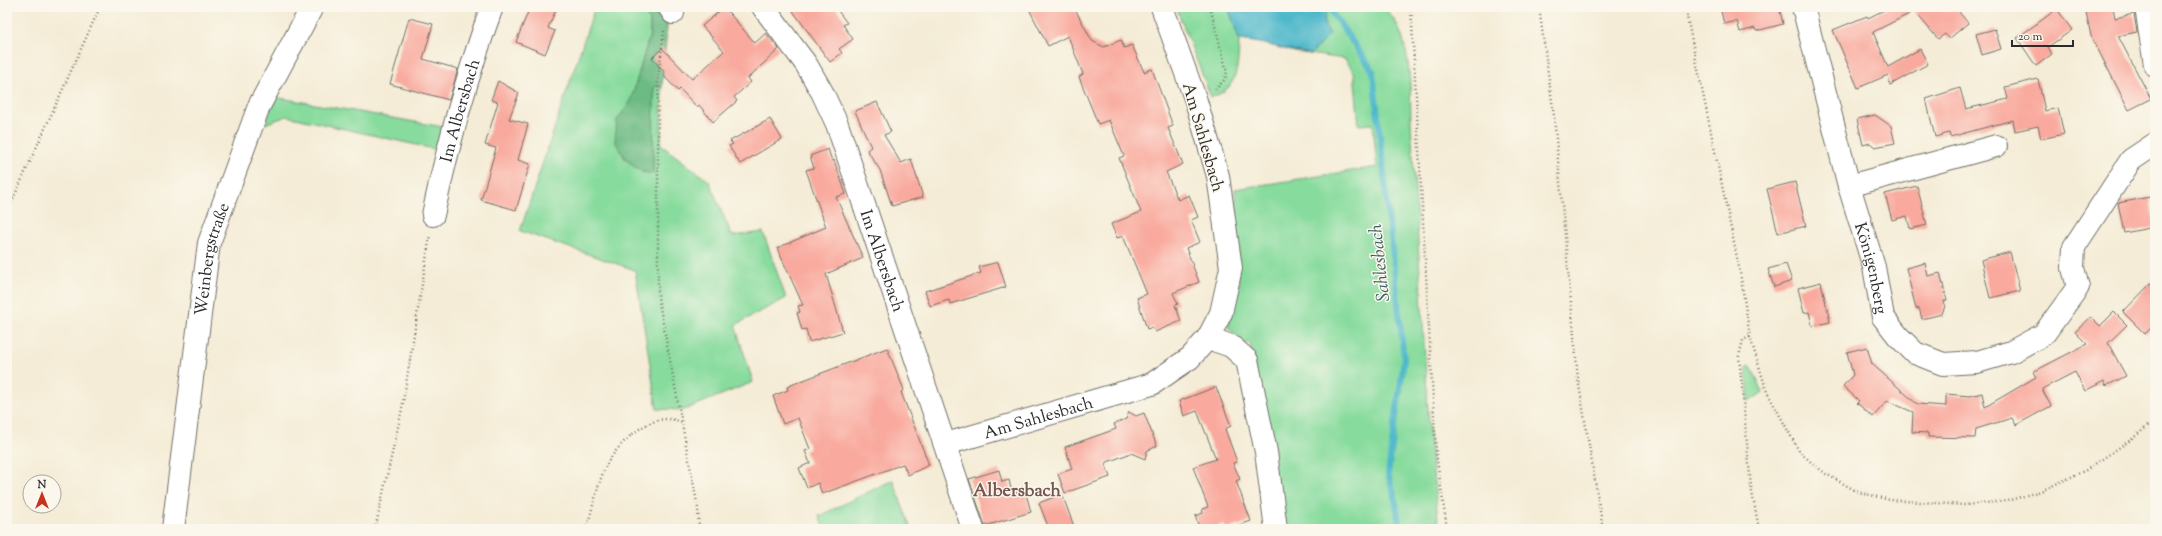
<svg xmlns="http://www.w3.org/2000/svg" width="2162" height="536" font-family="'Sorts Mill Goudy',serif">
<style>
.green{fill:#87db9d;stroke:#598364}
.forest{fill:#6dbb84;stroke:#4c7358}
.water{fill:#4db8ca;stroke:#3c727a}
.lines{fill:none;stroke-linecap:round;stroke-linejoin:round}
.stream{stroke:#4db8ca;stroke-width:6}
.building{fill:#f9a99d}
.minor-casing{stroke:#716f67;stroke-width:24}
.path{stroke:#716f67;stroke-width:2.5;stroke-dasharray:1 3;stroke-linecap:butt}
.minor{stroke:#fff;stroke-width:22}
.labels{text-anchor:middle;stroke-width:3;stroke-linejoin:round;paint-order:stroke}
.street-label{font-size:17px;fill:#2b2b2b;stroke:#fbf7ec}
.water-label{font-size:18px;font-style:italic;fill:#375c63;stroke:#fbf7ec}
.neighbourhood-label{font-size:18px;font-weight:bold;fill:#735753;stroke:#fbf7ec}
</style>
<rect width="100%" height="100%" fill="#fbf7ec"/>
<filter id="ink" filterUnits="userSpaceOnUse"><feTurbulence type="fractalNoise" baseFrequency=".025" numOctaves="2"/><feDisplacementMap in="SourceGraphic" scale="8" xChannelSelector="R" yChannelSelector="G"/><feConvolveMatrix kernelMatrix="1 2 1 2 8 2 1 2 1" color-interpolation-filters="sRGB"/></filter>
<filter id="wash" filterUnits="userSpaceOnUse"><feTurbulence type="fractalNoise" baseFrequency=".012" numOctaves="4" result="noise"/><feDisplacementMap in="SourceGraphic" scale="16" xChannelSelector="R" yChannelSelector="G"/><feGaussianBlur stdDeviation="0.9" result="paint"/><feColorMatrix in="noise" values="0 0 0 0 0 0 0 0 0 0 0 0 0 0 0 0 0 1.4 0 .05"/><feComposite in="paint" operator="in"/></filter>
<g filter="url(#wash)">
<rect width="100%" height="100%" fill="#f4ecd6"/>
<!-- green -->
<g class="green">
<path d="M595 7H635L642 11 650 20V34L631 101 617 121 624 158 642 172 653 173 654 86 662 87 661 145 709 181 732 236 763 232 786 298 735 325 753 382 684 410 657 409 635 270 520 231Z"/>
<path d="M1176 7H1383C1387 11 1392 16 1395 21 1412 51 1410 89 1411 122L1430 444 1439 529H1284L1250 343H1243L1228 327 1239 283 1235 189 1377 167 1373 124 1359 125 1354 72 1345 59 1294 52 1260 42 1239 40C1238 65 1239 90 1211 97Z"/>
<path d="M275 97 449 128 443 151 287 116 265 124Z"/>
<path d="M1751 366 1763 392 1749 402 1746 367Z"/>
<path d="M893 480 911 529H824L819 516Z"/>
</g>
<!-- forest -->
<path class="forest" d="M635 7H660L668 16 662 87 654 86 653 174C633 171 624 158 615 141L617 120 631 101 650 34V20L642 11Z"/>
<!-- water -->
<path class="water" d="M1228 7H1327L1324 23 1330 34 1311 54C1287 51 1264 42 1239 40Z"/>
<g class="lines">
<!-- stream -->
<path class="stream" d="M1328 7 1373 71 1404 359 1388 474 1395 498 1400 529"/>
</g>
<g id="blocks">
<!-- building -->
<g class="building">
<path d="M530 7H557L548 28 555 31 545 54 516 42Z"/>
<path d="M724 7 755 43 766 33 779 49 748 78 751 82 734 97 737 101 713 122 699 105 697 107 680 89 678 91 663 75 665 73 652 58 662 48 692 79 724 51 702 26Z"/>
<path d="M790 7H835L847 23 843 25 853 39 839 49 842 53 830 62Z"/>
<path d="M1028 7H1074L1092 41 1104 47 1121 40 1124 48 1132 45 1144 72 1152 69 1173 126 1168 128 1183 164 1166 172 1178 200 1189 195 1198 217 1191 220 1200 242 1186 248 1199 282 1173 293 1178 304 1175 305 1181 321 1155 332 1153 327 1147 329 1137 298 1147 294 1123 236 1117 238 1111 224 1141 212 1119 158 1124 156 1109 120 1098 124 1079 77 1083 74 1068 36 1048 46Z"/>
<path d="M1720 7H1779L1783 24 1756 31 1755 28 1740 32 1737 21 1724 24Z"/>
<path d="M1890 7H1905L1909 14 1873 32 1888 67 1920 49 1928 64 1890 85 1888 75 1858 88 1833 30 1867 16 1868 18Z"/>
<path d="M1911 7H1955L1968 23 1949 39 1945 34 1938 39Z"/>
<path d="M2085 7H2113L2115 18 2134 14 2137 32 2118 36 2151 99 2129 110 2091 36Z"/>
<path d="M2057 9 2072 30 2048 47 2052 54 2036 66 2017 38Z"/>
<path d="M409 18 433 24 423 59 458 69 449 100 390 84Z"/>
<path d="M1995 29 2001 49 1982 55 1976 34Z"/>
<path d="M2038 79 2045 111 2058 108 2064 134 2041 139 2038 126 2015 131 2013 120 1950 137 1949 133 1935 137 1926 99 1960 88 1966 109 2008 99 2005 87Z"/>
<path d="M498 81 519 93 509 119 528 124 518 160 530 164 516 210 481 200 496 148 485 145 498 102 491 100Z"/>
<path d="M877 102 891 132 884 135 901 163 911 159 923 197 892 206 880 170 867 150 871 147 855 111Z"/>
<path d="M1875 115 1891 126 1895 143 1875 147 1870 143 1863 145 1857 119Z"/>
<path d="M770 119 782 139 740 164 729 146 733 144 730 141Z"/>
<path d="M828 149 832 161 834 160 846 194 836 197 863 258 826 274 843 332 809 342 806 329 802 330 797 313 800 312 798 306 803 305 777 248 826 227 806 170 814 168 810 156Z"/>
<path d="M1795 182 1806 226 1778 233 1767 189Z"/>
<path d="M1917 186 1927 225 1910 229 1907 216 1892 220 1885 194Z"/>
<path d="M2150 197 2155 227 2124 233 2118 203Z"/>
<path d="M2010 252 2020 291 1990 298 1981 260Z"/>
<path d="M998 262 1006 287 950 304 949 300 930 306 925 291 981 273 979 267Z"/>
<path d="M1925 263 1928 276 1940 273 1947 300 1944 301 1945 306 1942 314 1922 319 1919 308 1916 309 1906 268Z"/>
<path d="M1786 264 1792 281 1774 287 1768 269Z"/>
<path d="M2155 279V324L2145 334 2123 312Z"/>
<path d="M1821 282 1830 322 1812 326 1809 312 1804 313 1798 288Z"/>
<path d="M2114 312 2127 325 2108 343 2126 376 2106 386 2104 381 2085 391 2075 372 2042 389 2051 406 2016 425 2012 418 1976 429 1975 438 1928 437V433L1912 432 1913 412 1887 401 1873 417 1857 403 1859 401 1843 386 1853 375 1847 352 1867 347 1872 364 1917 404 1946 406V394L1970 396 1982 393 1985 407 2036 377 2033 372 2087 344 2075 332 2091 317 2100 326Z"/>
<path d="M887 348 904 390 901 392 929 465 908 475 903 464 822 494 818 483 807 488 799 468 810 463 805 451 810 449 798 418 783 424 773 396 788 390 787 387 796 383Z"/>
<path d="M1216 387 1231 426 1225 429 1237 462 1233 463 1240 479 1236 481 1251 521 1228 529H1226L1224 524 1210 529H1200L1195 516 1203 513 1202 509 1208 507 1193 467 1216 459 1197 411 1184 416 1179 401Z"/>
<path d="M1129 412 1136 416 1144 413 1157 446 1147 451 1145 459 1131 453 1105 463 1110 477 1065 493 1058 474 1072 469 1065 447 1116 429 1114 424 1126 419Z"/>
<path d="M999 470 1002 482 1009 480 1012 493 1025 490 1031 512 985 526 969 479Z"/>
<path d="M1062 494 1075 529H1049L1039 503Z"/>
</g>
</g>
</g>
<g filter="url(#ink)">
<use href="#blocks" fill-opacity="0" stroke="#716f67" stroke-width="1"/>
<g class="lines">
<defs>
<g id="minor">
<path d="M669 7 673 13"/>
<path id="s1" d="M763 7 806 64 822 92 837 124 973 529"/>
<path id="s2" d="M1803 7 1849 186 1874 267 1883 317 1898 336 1915 353 1943 364 1977 362 2011 352 2044 334 2078 287 2073 268 2074 247 2131 160 2155 144"/>
<path d="M2146 7 2155 65"/>
<path d="M1849 186 1996 146"/>
<path id="s3" d="M433 215C448 145 467 75 492 7"/>
<path d="M1208 338 1231 346 1247 360 1266 452 1276 529"/>
<path id="s4" d="M946 444 1152 384 1190 358 1208 338 1221 313 1231 268 1218 176 1196 101 1162 7"/>
<path id="s5" d="M173 529 209 243 259 106 312 7"/>
</g>
</defs>
<!-- minor casing -->
<use href="#minor" class="minor-casing"/>
<!-- path -->
<g class="path">
<path d="M1210 7 1227 72 1225 79 1214 91"/>
<path d="M1411 7 1436 453 1447 529"/>
<path d="M1539 7 1554 116 1578 379 1603 529"/>
<path d="M1685 7 1740 272 1750 337 1767 392 1799 451 1812 463 1826 474 1858 492 1890 500 1965 505 2007 501 2041 491 2086 470 2132 439 2155 420"/>
<path d="M664 31 658 78V297L698 508 699 529"/>
<path d="M7 238 9 208 100 7"/>
<path d="M1750 337 1743 340 1739 356 1751 487 1759 529"/>
<path d="M375 529 402 409 430 235"/>
<path d="M586 529C592 512 599 478 607 464 619 442 653 409 681 422"/>
</g>
<!-- minor -->
<use href="#minor" class="minor"/>
</g>
</g>
<g class="labels">
<!-- street labels -->
<g class="street-label">
<text dy="6" stroke="none"><textPath href="#s3" startOffset="108">Im Albersbach</textPath></text>
<text transform="translate(1204 137) rotate(74)" y="6">Am Sahlesbach</text>
<text dy="6" stroke="none"><textPath href="#s5" startOffset="273">Weinbergstraße</textPath></text>
<text dy="6" stroke="none"><textPath href="#s1" startOffset="283">Im Albersbach</textPath></text>
<text dy="6" stroke="none"><textPath href="#s2" startOffset="270">Königenberg</textPath></text>
<text dy="6" stroke="none"><textPath href="#s4" startOffset="96">Am Sahlesbach</textPath></text>
</g>
<!-- water labels -->
<g class="water-label">
<text transform="translate(1379 263) rotate(-96)" y="6">Sahlesbach</text>
</g>
<!-- neighbourhood labels -->
<g class="neighbourhood-label">
<text x="1017" y="496">Albersbach</text>
</g>
</g>
<!-- margin -->
<rect width="2162" height="536" fill="none" stroke="#fbf7ec" stroke-width="24"/>
<!-- north arrow -->
<g transform="translate(42 494)"><circle r="19" fill="#fbf7ec" stroke="#a8a59f"/>
<path d="M0-3L7 15L0 10L-7 15Z" fill="#c8321e"/>
<text y="-6" font-size="11" font-weight="bold" text-anchor="middle" fill="#2b2b2b">N</text>
</g>
<!-- scale -->
<path d="M2012 40v6h61v-6" fill="none" stroke="#2b2b2b" stroke-width="2"/>
<text x="2018" y="40" font-size="12" fill="#2b2b2b" stroke="#fbf7ec" stroke-width="3" paint-order="stroke">20 m</text>
</svg>
